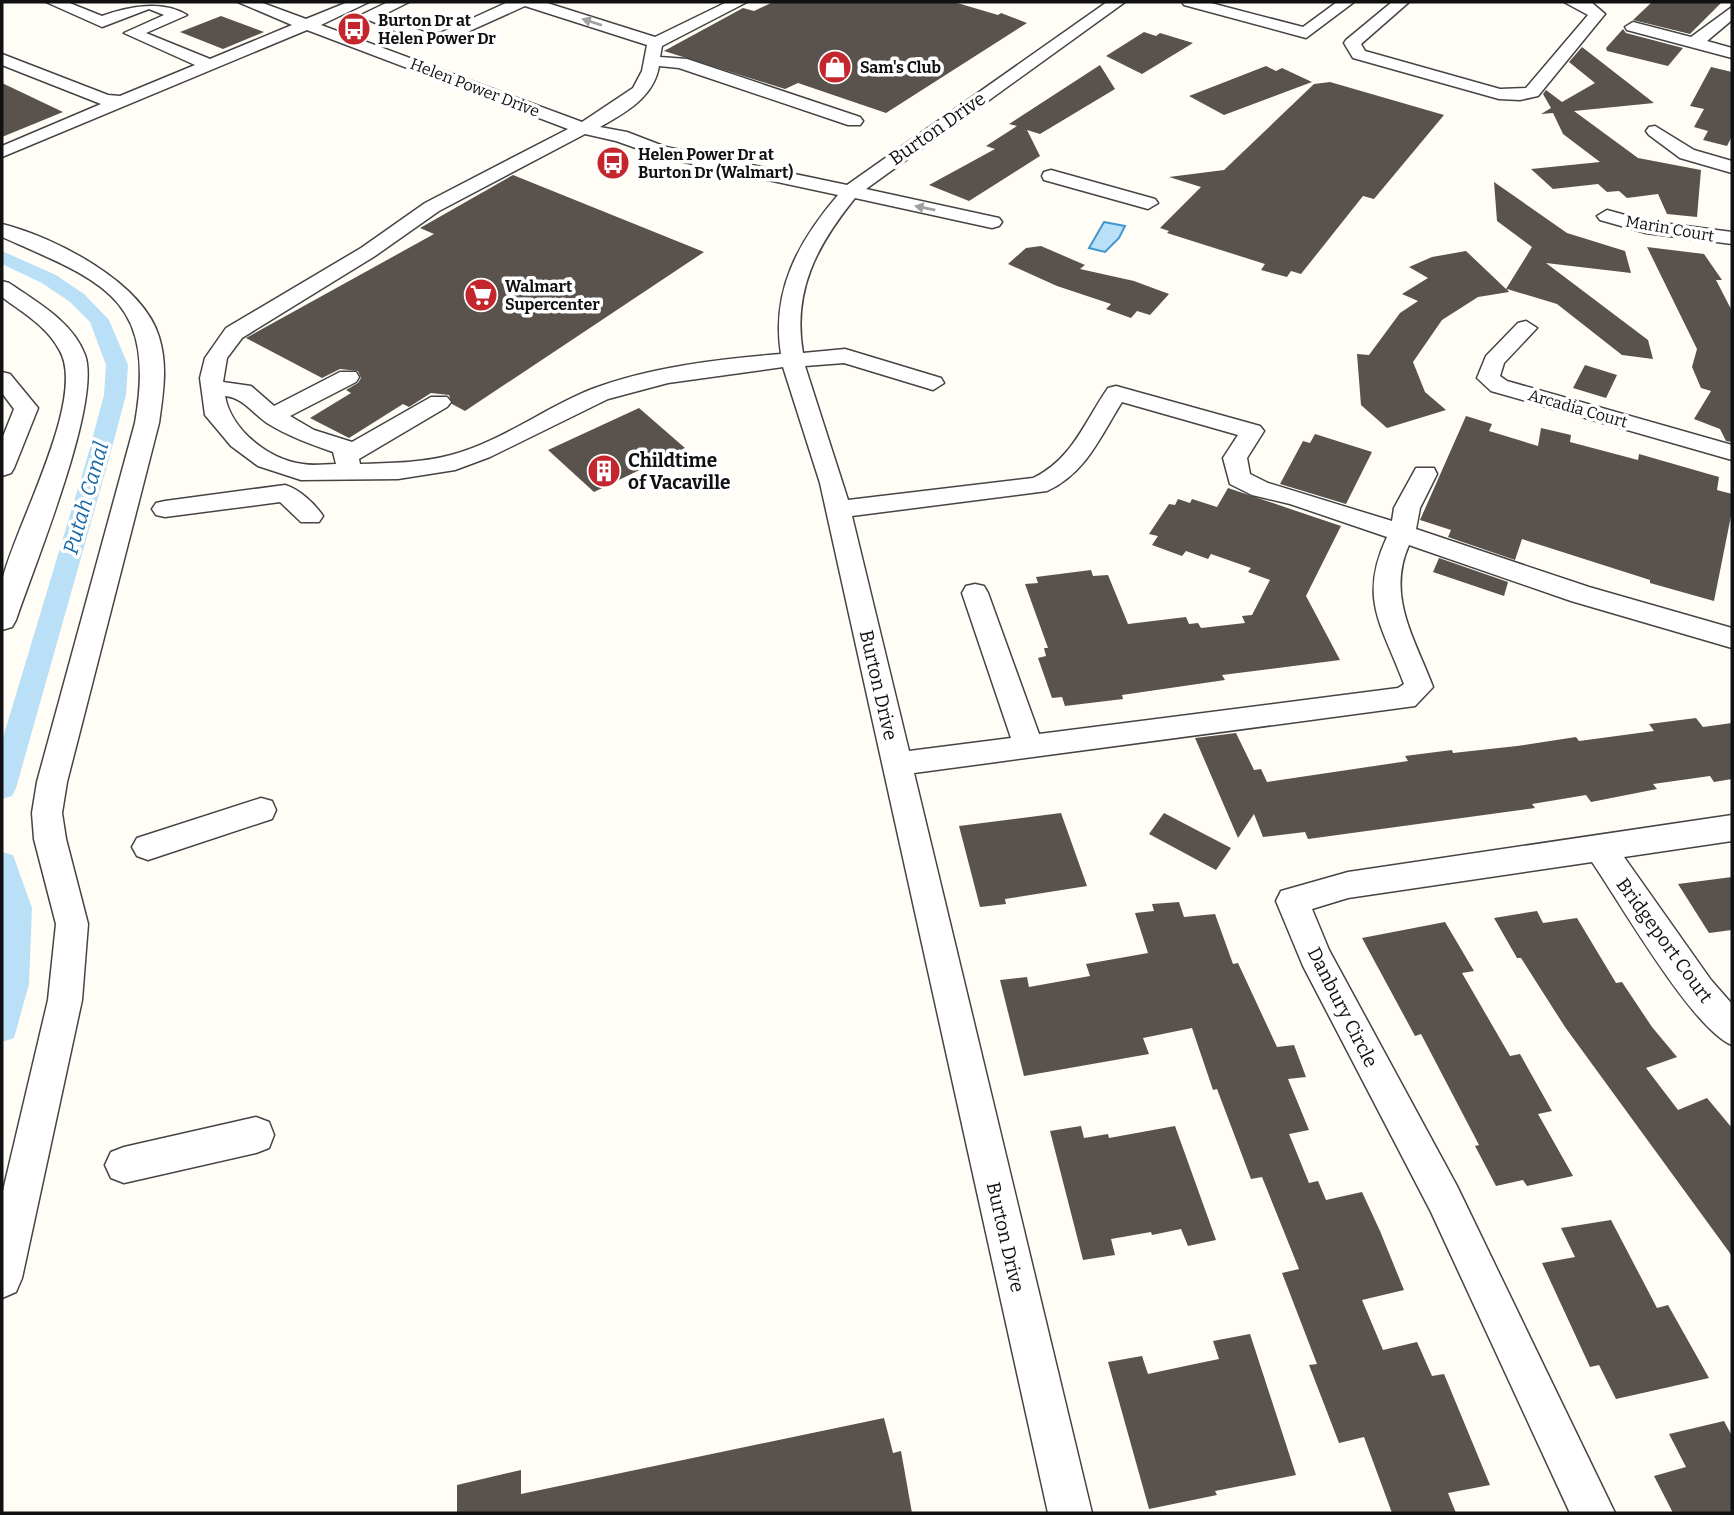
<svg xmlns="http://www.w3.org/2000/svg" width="1734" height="1515" font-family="Bitter,serif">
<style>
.water{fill:#b9e0f7;stroke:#3f96cf;stroke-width:2}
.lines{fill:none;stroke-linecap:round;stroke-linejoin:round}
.canal{fill:#b9e0f7;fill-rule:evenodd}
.building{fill:#5a524d}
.minor-casing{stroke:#444;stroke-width:3}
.minor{fill:#fff;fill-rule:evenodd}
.oneway{fill:#a0a0a0}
.labels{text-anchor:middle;stroke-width:7;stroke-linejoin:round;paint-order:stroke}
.far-poi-label{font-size:16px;font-weight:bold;fill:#111;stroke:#fff;text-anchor:start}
.far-street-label{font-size:16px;fill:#111;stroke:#fff}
.street-label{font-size:19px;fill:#111;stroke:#fff}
.poi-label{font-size:19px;font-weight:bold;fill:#111;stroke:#fff;text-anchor:start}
.water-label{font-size:21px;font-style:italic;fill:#1768a6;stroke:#fff}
</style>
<rect width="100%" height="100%" fill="#fffdf5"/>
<!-- water -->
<path class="water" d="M1104 222 1125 226 1119 238 1105 252 1089 248Z"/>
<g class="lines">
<!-- canal -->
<g class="canal">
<path d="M2 251 56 275 84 294 109 320 128 365 126 395 110 455 16 788 12 796 2 799V741L88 455 104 395 106 365 90 322 70 302 42 283 2 264Z"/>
<path d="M2 852 13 855 32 908 29 984 14 1038 2 1042Z"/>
</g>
</g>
<!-- building -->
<g class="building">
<path d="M773 2H954L998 15 1001 13 1027 23 886 113 798 83 785 89 664 51 743 8 754 11Z"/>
<path d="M1652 2H1722L1690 34 1633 20Z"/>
<path d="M221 16 264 32 223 49 180 32Z"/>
<path d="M1623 29 1626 33 1683 48 1668 66 1607 51 1606 48Z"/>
<path d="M1144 32 1156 36 1160 33 1193 43 1142 74 1106 56Z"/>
<path d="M1582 47 1654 103 1574 111 1638 158 1701 170 1697 217 1667 214 1658 194 1627 198 1619 191 1607 192 1598 184 1553 189 1531 169 1600 162 1563 134 1553 113 1541 114 1551 108 1543 94 1546 90 1562 102 1595 83 1569 62Z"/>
<path d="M1100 65 1115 89 1040 134 1027 130 1040 156 969 201 929 185 995 149 986 146 1017 126 1009 124Z"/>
<path d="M1266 66 1276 71 1282 68 1312 82 1224 115 1189 96Z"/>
<path d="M1711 67 1732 72V136L1727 146 1703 140 1708 131 1694 127 1704 109 1690 106Z"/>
<path d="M1330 82 1444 115 1374 199 1363 196 1301 274 1291 271 1287 277 1261 270 1265 264 1167 233 1169 231 1160 228 1201 187 1169 177 1224 170 1314 84Z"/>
<path d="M2 83 63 112 2 137Z"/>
<path d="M513 175 704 252 465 411 452 404 449 395 431 393 409 407 403 404 349 438 310 418 351 393 346 390 358 383 361 378 358 371 340 369 322 378 246 338 434 234 420 228Z"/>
<path d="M1494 182 1567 233 1625 251 1631 273 1546 263 1648 340 1653 359 1622 355 1557 304 1507 289 1509 292 1478 297 1442 320 1413 362 1425 392 1446 410 1387 428 1361 405 1357 354 1369 355 1400 313 1418 301 1402 294 1428 278 1409 267 1432 257 1466 251 1506 289 1532 247 1497 221Z"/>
<path d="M1041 246 1085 265 1080 269 1134 281 1169 294 1150 315 1137 311 1131 318 1106 309 1111 304 1057 286 1008 264 1026 248Z"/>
<path d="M1647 247 1704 254 1722 280H1716L1732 311V442L1726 441 1720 429 1694 419 1711 391 1701 388 1692 367 1697 349Z"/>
<path d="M1585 365 1617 375 1606 398 1573 388Z"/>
<path d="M639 408 685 448 594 492 548 450Z"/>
<path d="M1466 416 1492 424 1489 431 1538 446 1541 428 1571 435 1570 442 1638 460 1639 454 1719 477 1717 490 1732 494V511L1714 601 1650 583V580L1522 539 1515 560 1448 537 1451 530 1420 520Z"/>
<path d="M1315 434 1372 452 1346 504 1280 484 1303 441 1310 443Z"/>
<path d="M1228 488 1341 526 1306 596 1340 660 1222 675 1225 680 1122 695 1123 699 1065 706 1062 697 1052 698 1038 658 1046 656 1044 648H1048L1025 584 1038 583 1036 577 1091 570 1093 576 1108 575 1128 624 1186 617 1189 624 1198 623 1201 628 1245 623 1242 616 1252 615 1270 580 1248 572 1251 568 1211 554 1208 559 1186 551 1182 556 1152 545 1158 536 1149 534 1169 504 1175 505 1178 499 1190 503 1192 499 1217 507Z"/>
<path d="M1439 558 1508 582 1504 596 1433 572Z"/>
<path d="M1696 718 1703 727 1732 723V779L1714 782 1710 776 1653 784 1657 789 1591 802 1586 795 1532 804 1535 808 1308 839 1305 832 1263 837 1254 814 1238 838 1195 738 1236 733 1254 770 1261 769 1267 782 1408 761 1405 756 1452 750 1453 753 1517 746 1576 737 1579 741 1654 731 1649 724Z"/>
<path d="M1061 813 1087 886 1005 899 1006 904 980 907 959 826Z"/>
<path d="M1164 813 1231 848 1216 870 1149 834Z"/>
<path d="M1732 877V930L1709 933 1678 884Z"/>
<path d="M1179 902 1184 917 1215 914 1233 964 1238 963 1277 1047 1294 1045 1306 1077 1288 1079 1309 1130 1289 1134 1309 1183 1318 1181 1326 1200 1362 1192 1380 1231 1404 1290 1362 1300 1383 1350 1417 1342 1432 1376 1444 1374 1490 1485 1448 1493 1456 1513H1392L1364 1437 1339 1443 1309 1365 1317 1364 1282 1273 1299 1269 1262 1177 1251 1179 1217 1089 1213 1090 1192 1028 1143 1038 1149 1054 1024 1076 1000 980 1027 977 1029 987 1090 976 1086 964 1148 953 1135 913 1154 911 1152 904Z"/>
<path d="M1537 911 1543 923 1577 918 1616 983 1622 982 1652 1027 1677 1057 1646 1068 1678 1110 1707 1098 1732 1128V1256L1565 1027 1521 958H1517L1494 918Z"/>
<path d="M1445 922 1474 971 1462 973 1510 1056 1520 1054 1552 1111 1538 1114 1573 1176 1527 1186 1523 1180 1496 1186 1475 1146 1479 1145 1421 1034 1415 1036 1362 938Z"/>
<path d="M1081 1126 1084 1138 1108 1134 1109 1138 1175 1126 1216 1240 1188 1246 1181 1229 1152 1235 1151 1232 1111 1239 1115 1255 1083 1260 1050 1131Z"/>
<path d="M1611 1220 1657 1308 1668 1305 1709 1378 1616 1399 1599 1365 1590 1367 1542 1263 1575 1257 1561 1228Z"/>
<path d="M1250 1334 1296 1475 1215 1491 1217 1495 1149 1509 1108 1362 1142 1356 1148 1374 1190 1365 1219 1359 1213 1341Z"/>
<path d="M884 1418 893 1453 901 1451 912 1513H457V1485L521 1470V1494Z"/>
<path d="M1724 1421 1732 1436V1513H1673L1654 1476 1686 1467 1669 1434Z"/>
</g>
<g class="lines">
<defs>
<g id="minor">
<path d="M46 2H67L102 16C129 6 163 0 187 15L146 33 210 59 292 25 238 2H260L306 19 348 2H369L321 25 582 122 633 88 642 71 647 45 525 6 443 43 419 41 359 16 388 2H409L381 16 427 33H440L508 2H544L655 37 727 2H747L662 46 660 57 687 59 860 117 863 121 860 125H848L679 68 659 66C654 97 625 113 600 127L627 132 666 147 847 185 1107 2H1125L866 189 999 218 1002 222 999 226 992 228 855 198C817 245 792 291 803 353L845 349 941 378 944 383 933 390 844 363 805 366 848 500 1033 478C1072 460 1085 421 1108 388L1116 386 1260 426 1264 431 1247 458 1250 474 1268 483 1392 521 1394 508 1416 468H1434L1437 474 1420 508 1416 529 1589 587 1732 628V648L1571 601 1409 545C1386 596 1415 639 1433 687L1415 706 914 773 1092 1513H1048L820 483 783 367 668 383 608 399 490 457 455 470 398 479 301 480 258 466 231 446 205 415 200 378 205 358 226 328 361 248 425 203 568 129 307 30 2 157V146L101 104 2 65V54L108 95 120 96 195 65 124 33 164 15 149 9 102 27ZM585 134 616 141 661 157 838 195C798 242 771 291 781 354 719 359 650 367 592 389 544 408 501 442 451 455 421 463 390 463 360 464L359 459 447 407 451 402 447 397H431L352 442 314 430 290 416 356 382 359 377 356 372H340L274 406 251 386 223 382 227 358 242 338 375 256 439 211ZM225 396C244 398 252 413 267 423 288 436 310 444 333 452L336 464C325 464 313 466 303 464 269 460 231 430 225 396ZM1122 402 1238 435 1223 458 1230 484 1252 495 1290 504 1387 537C1358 599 1382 625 1404 684L1398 688 1039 734 988 593 984 586 975 584 966 586 962 593 1011 738 909 751 852 516 1047 491C1086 473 1100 437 1122 402Z"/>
<path d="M1182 2H1207L1303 27 1337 2H1354L1306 38 1184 5Z"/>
<path d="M1392 2H1409L1361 44 1365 51 1500 89 1526 88 1588 15 1564 2H1591L1605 14 1538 96 1520 100 1499 99 1353 58 1344 43 1346 40Z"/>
<path d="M1732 7V20L1707 41 1732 48V58L1627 30 1625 27 1633 22 1691 37Z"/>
<path d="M1655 126 1694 150 1732 161V173L1680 158 1649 135 1646 131 1649 127Z"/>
<path d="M1051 170 1155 199 1158 203 1148 209 1044 180 1042 176 1044 172Z"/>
<path d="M1607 210 1647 221 1732 232V244L1646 233 1600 220 1597 216Z"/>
<path d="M2 224C54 237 143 282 159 337 168 366 163 394 159 423L67 782 62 813 66 839 88 924 82 1000 22 1278 16 1292 2 1298V1195L48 1000 56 924 34 839 32 813 37 782 135 423C157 298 104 282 2 237Z"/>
<path d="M2 281 9 283C37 302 73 322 85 355 102 402 34 566 16 620L12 627 2 630C1 615 0 596 2 581 14 528 87 399 60 351 47 326 23 313 2 297Z"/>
<path d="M1526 321 1537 328 1504 363 1500 376 1507 381 1732 445V460L1491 391 1477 378 1486 356 1518 323Z"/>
<path d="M2 372 10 374 38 408 14 468 11 473 2 476V439L14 409 2 393Z"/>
<path d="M285 485C299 489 315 504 323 516L319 522H301L280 502 165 517 156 515 152 509 156 503 165 501Z"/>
<path d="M261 798 272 801 276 810 272 819 148 860 137 856 132 847 137 838Z"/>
<path d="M1732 815V841L1624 857 1711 980 1732 1004V1045C1693 1030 1619 901 1592 862L1348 898 1312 909 1329 950 1457 1186 1615 1513H1570L1431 1212 1303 966 1276 901 1281 891 1348 872Z"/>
<path d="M256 1117 269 1122 274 1135 269 1148 256 1153 124 1183 111 1178 105 1165 111 1152 124 1147Z"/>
</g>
</defs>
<!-- minor casing -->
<use href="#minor" class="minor-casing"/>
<!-- minor -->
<use href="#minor" class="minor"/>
</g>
<!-- one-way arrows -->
<defs><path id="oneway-solid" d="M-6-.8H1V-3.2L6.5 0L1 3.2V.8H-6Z" transform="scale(1.75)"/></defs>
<g class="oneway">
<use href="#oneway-solid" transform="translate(592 22) rotate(-162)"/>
<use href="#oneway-solid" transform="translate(925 208) rotate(-168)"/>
</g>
<!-- icons -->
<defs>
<symbol id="bus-disc" viewBox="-11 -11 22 22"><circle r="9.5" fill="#c4262e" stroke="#fff"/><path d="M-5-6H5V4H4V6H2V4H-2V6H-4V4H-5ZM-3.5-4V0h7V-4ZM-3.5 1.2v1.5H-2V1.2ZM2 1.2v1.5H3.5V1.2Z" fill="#fff"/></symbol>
<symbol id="shop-disc" viewBox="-11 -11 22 22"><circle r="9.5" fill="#c4262e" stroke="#fff"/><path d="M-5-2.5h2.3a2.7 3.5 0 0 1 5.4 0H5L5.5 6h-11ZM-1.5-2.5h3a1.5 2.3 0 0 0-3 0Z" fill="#fff"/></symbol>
<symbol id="supermarket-disc" viewBox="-11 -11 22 22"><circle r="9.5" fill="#c4262e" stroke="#fff"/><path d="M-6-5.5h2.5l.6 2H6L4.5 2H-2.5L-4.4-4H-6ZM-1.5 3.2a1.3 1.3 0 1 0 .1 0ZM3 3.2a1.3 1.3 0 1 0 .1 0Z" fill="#fff"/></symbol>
<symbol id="building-disc" viewBox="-11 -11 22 22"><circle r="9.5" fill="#c4262e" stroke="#fff"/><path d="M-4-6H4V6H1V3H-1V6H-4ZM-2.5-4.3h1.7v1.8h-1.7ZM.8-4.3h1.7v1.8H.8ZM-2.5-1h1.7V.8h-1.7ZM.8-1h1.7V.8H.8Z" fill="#fff"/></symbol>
</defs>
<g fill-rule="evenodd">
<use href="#bus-disc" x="335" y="10" width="38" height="38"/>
<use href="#shop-disc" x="816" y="48" width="38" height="38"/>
<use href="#bus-disc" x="594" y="144" width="38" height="38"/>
<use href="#supermarket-disc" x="462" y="276" width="38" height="38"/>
<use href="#building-disc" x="585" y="452" width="38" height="38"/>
</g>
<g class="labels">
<!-- far-poi labels -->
<g class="far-poi-label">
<text x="378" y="26">Burton Dr at<tspan x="378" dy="18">Helen Power Dr</tspan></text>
<text x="860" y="73">Sam's Club</text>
<text x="638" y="160">Helen Power Dr at<tspan x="638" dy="18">Burton Dr (Walmart)</tspan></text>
<text x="505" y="292">Walmart<tspan x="505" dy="18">Supercenter</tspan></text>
</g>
<!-- far-street labels -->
<g class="far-street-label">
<text transform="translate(475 87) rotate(21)" y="6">Helen Power Drive</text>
<text transform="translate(1670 228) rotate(10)" y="6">Marin Court</text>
<text transform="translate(1578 408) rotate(16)" y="6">Arcadia Court</text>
</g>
<!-- street labels -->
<g class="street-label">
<text transform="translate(937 128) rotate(-35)" y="7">Burton Drive</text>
<text transform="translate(879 685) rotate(77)" y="7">Burton Drive</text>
<text transform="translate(1665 940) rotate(54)" y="7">Bridgeport Court</text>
<text transform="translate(1343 1007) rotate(63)" y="7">Danbury Circle</text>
<text transform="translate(1006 1237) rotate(77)" y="7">Burton Drive</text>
</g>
<!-- poi labels -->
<g class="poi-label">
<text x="628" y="467">Childtime<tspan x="628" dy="22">of Vacaville</tspan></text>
</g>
<!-- water labels -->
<g class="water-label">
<text transform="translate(86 498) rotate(-74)" y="7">Putah Canal</text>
</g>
</g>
<!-- border -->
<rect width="1734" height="1515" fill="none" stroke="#111111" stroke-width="7"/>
</svg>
